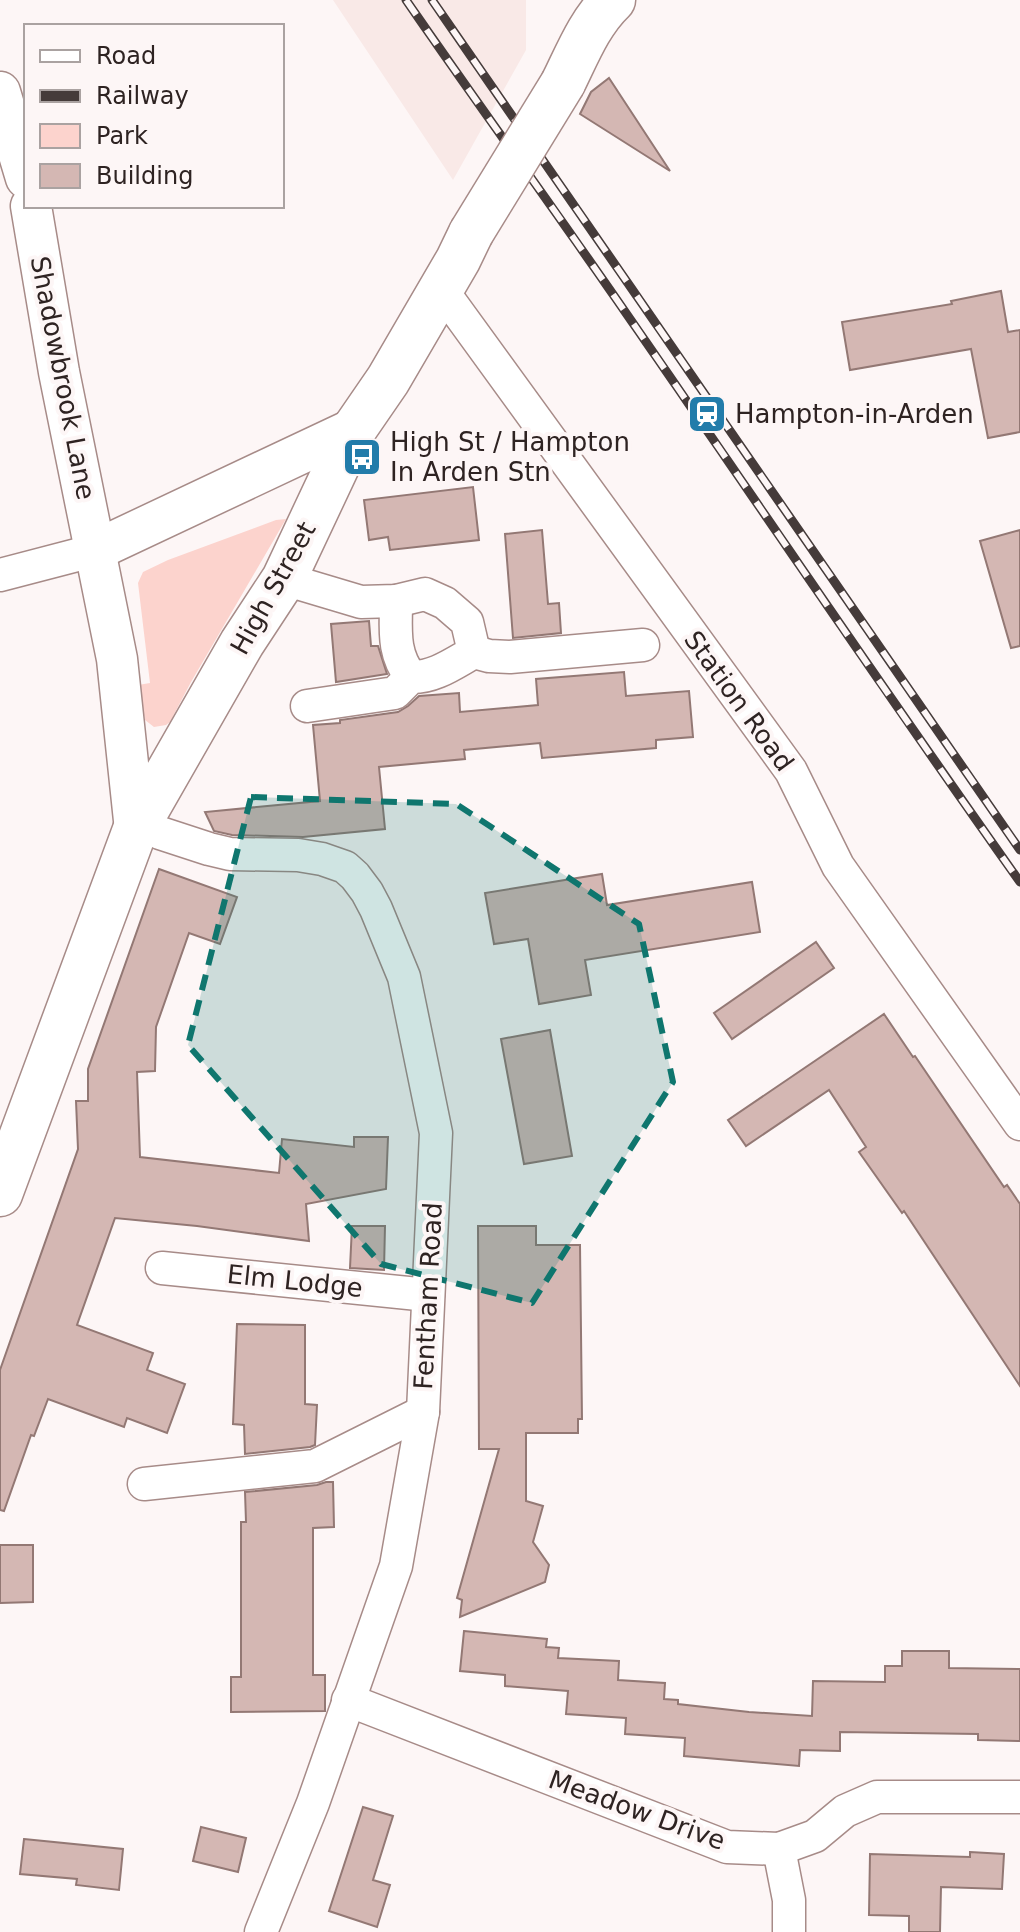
<svg xmlns="http://www.w3.org/2000/svg" width="1020" height="1932" font-family="'DejaVu Sans',sans-serif">
<style>
.built{fill:#f9e9e7}
.green{fill:#fcd3cd}
.building{fill:#d4b7b3;stroke:#937874;stroke-width:2}
.lines{fill:none;stroke-linecap:round;stroke-linejoin:round}
.minor-casing{stroke:#a78b88;stroke-width:35}
.tertiary-casing{stroke:#a78b88;stroke-width:43}
.secondary-casing{stroke:#a78b88;stroke-width:47}
.minor{stroke:#fff;stroke-width:32}
.tertiary{stroke:#fff;stroke-width:40}
.secondary{stroke:#fff;stroke-width:44}
.rail-casing{stroke:#453b3a;stroke-width:9}
.rail{stroke:#fdf6f6;stroke-width:6;stroke-dasharray:18;stroke-linecap:butt}
.secondary-bridge-casing{stroke:#a78b88;stroke-width:47;stroke-linecap:butt}
.secondary-bridge{stroke:#fff;stroke-width:44}
.marked{fill:#0f766e;fill-opacity:0.2;stroke:#0f766e;stroke-width:6;stroke-dasharray:16 10;stroke-linejoin:round}
.labels{text-anchor:middle;stroke-width:8;stroke-linejoin:round;paint-order:stroke}
.street-label{font-size:26px;fill:#2e2322;stroke:#fdf6f6}
.poi-label{font-size:26px;fill:#2e2322;stroke:#fdf6f6;text-anchor:start}
</style>
<rect width="100%" height="100%" fill="#fdf6f6"/>
<!-- built -->
<path class="built" d="M333 0H526V50L453 180Z"/>
<!-- green -->
<path class="green" d="M286 519 191 682 170 722 166 725 154 727 145 720 138 685 150 683 138 583 143 572 168 560 276 520Z"/>
<!-- building -->
<g class="building">
<path d="M609 78 670 171 580 114 591 92Z"/>
<path d="M1001 291 1008 332 1020 330V432L988 438 971 349 850 370 842 322 952 304 951 301Z"/>
<path d="M473 487 479 540 390 550 388 537 369 540 364 500Z"/>
<path d="M542 530 548 604 559 603 561 633 513 638 505 534Z"/>
<path d="M1020 530V646L1011 648 980 541Z"/>
<path d="M369 621 371 646H378L387 674 336 682 331 624Z"/>
<path d="M624 672 626 696 689 691 693 737 656 740V748L542 758 540 743 464 750 465 759 379 767 385 829 303 837 232 835 214 831 205 812 320 801 313 725 340 723V720L398 712 408 706 419 696 459 693 460 712 538 705 536 679Z"/>
<path d="M159 869 237 897 220 944 189 933 156 1027 155 1071 137 1072 140 1157 279 1173 282 1139 354 1147V1137H388L386 1189 306 1204 309 1241 197 1226 115 1218 77 1325 153 1353 147 1370 185 1384 167 1433 127 1418 124 1427 48 1399 34 1436 31 1435 4 1511 0 1510V1370L78 1149 76 1101H88V1069Z"/>
<path d="M602 874 607 905 752 882 760 932 585 960 591 995 539 1004 528 939 494 944 485 893Z"/>
<path d="M816 942 834 968 732 1039 714 1013Z"/>
<path d="M884 1014 913 1057 915 1056 1004 1187 1007 1185 1020 1204V1386L904 1211 902 1213 859 1152 866 1147 829 1090 746 1146 728 1120Z"/>
<path d="M550 1030 572 1156 524 1164 501 1039Z"/>
<path d="M352 1226H385L384 1270 350 1268Z"/>
<path d="M478 1226H536V1245H580L582 1419H578V1433H526V1501L543 1506 533 1542 549 1565 545 1582 460 1617 462 1600 457 1598 499 1449H479Z"/>
<path d="M237 1324 305 1325V1404L317 1405 315 1445 310 1447 245 1454 244 1425 233 1424Z"/>
<path d="M326 1482H333L334 1527 313 1528V1675H325V1711L231 1712V1677H241V1522H246L245 1492 317 1485Z"/>
<path d="M0 1545H33V1602L0 1603Z"/>
<path d="M464 1631 547 1639 546 1647 559 1648 558 1658 619 1661 618 1680 665 1683 664 1699 678 1700V1704L749 1712 812 1716 813 1681 885 1682V1666H902V1651H949V1668L1020 1669V1741L978 1740V1734L840 1732V1751L800 1750 799 1766 684 1756 685 1738 625 1734 626 1718 566 1714 568 1691 505 1686V1675L460 1671Z"/>
<path d="M363 1807 393 1816 373 1880 390 1885 377 1927 329 1911Z"/>
<path d="M201 1827 246 1838 238 1872 193 1861Z"/>
<path d="M24 1839 123 1849 119 1890 76 1885 77 1879 20 1874Z"/>
<path d="M970 1852 1004 1854 1002 1889 941 1887 940 1932H909V1916L869 1915 870 1854 970 1857Z"/>
</g>
<g class="lines">
<defs>
<g id="minor">
<path d="M441 289 791 771 838 866 1020 1124"/>
<path d="M0 575 96 550"/>
<path d="M284 579 361 602 396 601 425 594 445 603 467 622 474 652C454 663 434 678 411 677L395 693 307 706"/>
<path d="M396 601C396 629 392 653 411 677"/>
<path d="M474 652 489 656 510 657 643 645"/>
<path d="M139 823 160 833 209 849 230 854 298 855 322 859 345 867 355 876 367 892 376 909 404 977 436 1133 423 1412 396 1566 313 1803 261 1932"/>
<path d="M162 1268 428 1295"/>
<path d="M144 1484 315 1466 423 1412"/>
<path d="M348 1700 727 1847 779 1849 815 1836 845 1811 877 1797H1020"/>
<path d="M779 1849 789 1900V1932"/>
</g>
<g id="tertiary">
<path d="M0 92 26 178"/>
<path d="M31 206 59 372 117 659 135 830"/>
<path d="M96 550 355 428"/>
</g>
<g id="secondary">
<path d="M563 83C577 55 589 23 613 0"/>
<path d="M0 1194 135 830 242 643 284 579 355 428 388 380 458 260 471 233"/>
</g>
</defs>
<!-- minor casing -->
<use href="#minor" class="minor-casing"/>
<!-- tertiary casing -->
<use href="#tertiary" class="tertiary-casing"/>
<!-- secondary casing -->
<use href="#secondary" class="secondary-casing"/>
<!-- minor -->
<use href="#minor" class="minor"/>
<!-- tertiary -->
<use href="#tertiary" class="tertiary"/>
<!-- secondary -->
<use href="#secondary" class="secondary"/>
<defs>
<g id="rail">
<path d="M406 0C479 106 555 210 628 316 759 505 887 695 1020 882"/>
<path d="M432 0 1020 850"/>
</g>
</defs>
<!-- rail casing -->
<use href="#rail" class="rail-casing"/>
<!-- rail -->
<use href="#rail" class="rail"/>
<defs>
<path id="secondary-bridge" d="M471 233 563 83"/>
</defs>
<!-- secondary-bridge casing -->
<use href="#secondary-bridge" class="secondary-bridge-casing"/>
<!-- secondary-bridge -->
<use href="#secondary-bridge" class="secondary-bridge"/>
</g>
<!-- marked area -->
<path class="marked" d="M251 797 456 804 639 924 673 1082 532 1303 381 1264 188 1045Z"/>
<!-- icons -->
<defs>
<symbol id="station-square" viewBox="-11 -11 22 22"><rect x="-9" y="-9" width="18" height="18" rx="4" fill="#227caa" stroke="#fdf6f6"/><path d="M-3-6H3Q5-6 5-4V2Q5 4 3 4L4.5 6H3L1.5 4h-3L-3 6H-4.5L-3 4Q-5 4-5 2V-4Q-5-6-3-6ZM-3.5-4v3h7v-3ZM-3.5 1v1.5H-2V1ZM2 1v1.5H3.5V1Z" fill="#fff"/></symbol>
<symbol id="bus-square" viewBox="-11 -11 22 22"><rect x="-9" y="-9" width="18" height="18" rx="4" fill="#227caa" stroke="#fdf6f6"/><path d="M-5-6H5V4H4V6H2V4H-2V6H-4V4H-5ZM-3.5-4V0h7V-4ZM-3.5 1.2v1.5H-2V1.2ZM2 1.2v1.5H3.5V1.2Z" fill="#fff"/></symbol>
</defs>
<g fill-rule="evenodd">
<use href="#station-square" x="685" y="392" width="44" height="44"/>
<use href="#bus-square" x="340" y="435" width="44" height="44"/>
</g>
<g class="labels">
<!-- street labels -->
<g class="street-label">
<text transform="translate(63 378) rotate(79)" y="9">Shadowbrook Lane</text>
<text transform="translate(273 588) rotate(-61)" y="9">High Street</text>
<text transform="translate(739 701) rotate(54)" y="9">Station Road</text>
<text transform="translate(295 1281) rotate(6)" y="9">Elm Lodge</text>
<text transform="translate(428 1296) rotate(-87)" y="9">Fentham Road</text>
<text transform="translate(637 1810) rotate(20)" y="9">Meadow Drive</text>
</g>
<!-- poi labels -->
<g class="poi-label">
<text x="735" y="423">Hampton-in-Arden</text>
<text x="390" y="451">High St / Hampton<tspan x="390" dy="30">In Arden Stn</tspan></text>
</g>
</g>
<!-- legend -->
<rect x="24" y="24" width="260" height="184" fill="#fdf6f6" stroke="#aaa2a1" stroke-width="2"/>
<rect x="40" y="50" width="40" height="12" fill="#ffffff" stroke="#aaa2a1" stroke-width="2"/>
<text x="96" y="64" font-size="24" fill="#2e2322">Road</text>
<rect x="40" y="90" width="40" height="12" fill="#453b3a" stroke="#aaa2a1" stroke-width="2"/>
<text x="96" y="104" font-size="24" fill="#2e2322">Railway</text>
<rect x="40" y="124" width="40" height="24" fill="#fcd3cd" stroke="#aaa2a1" stroke-width="2"/>
<text x="96" y="144" font-size="24" fill="#2e2322">Park</text>
<rect x="40" y="164" width="40" height="24" fill="#d4b7b3" stroke="#aaa2a1" stroke-width="2"/>
<text x="96" y="184" font-size="24" fill="#2e2322">Building</text>
</svg>
